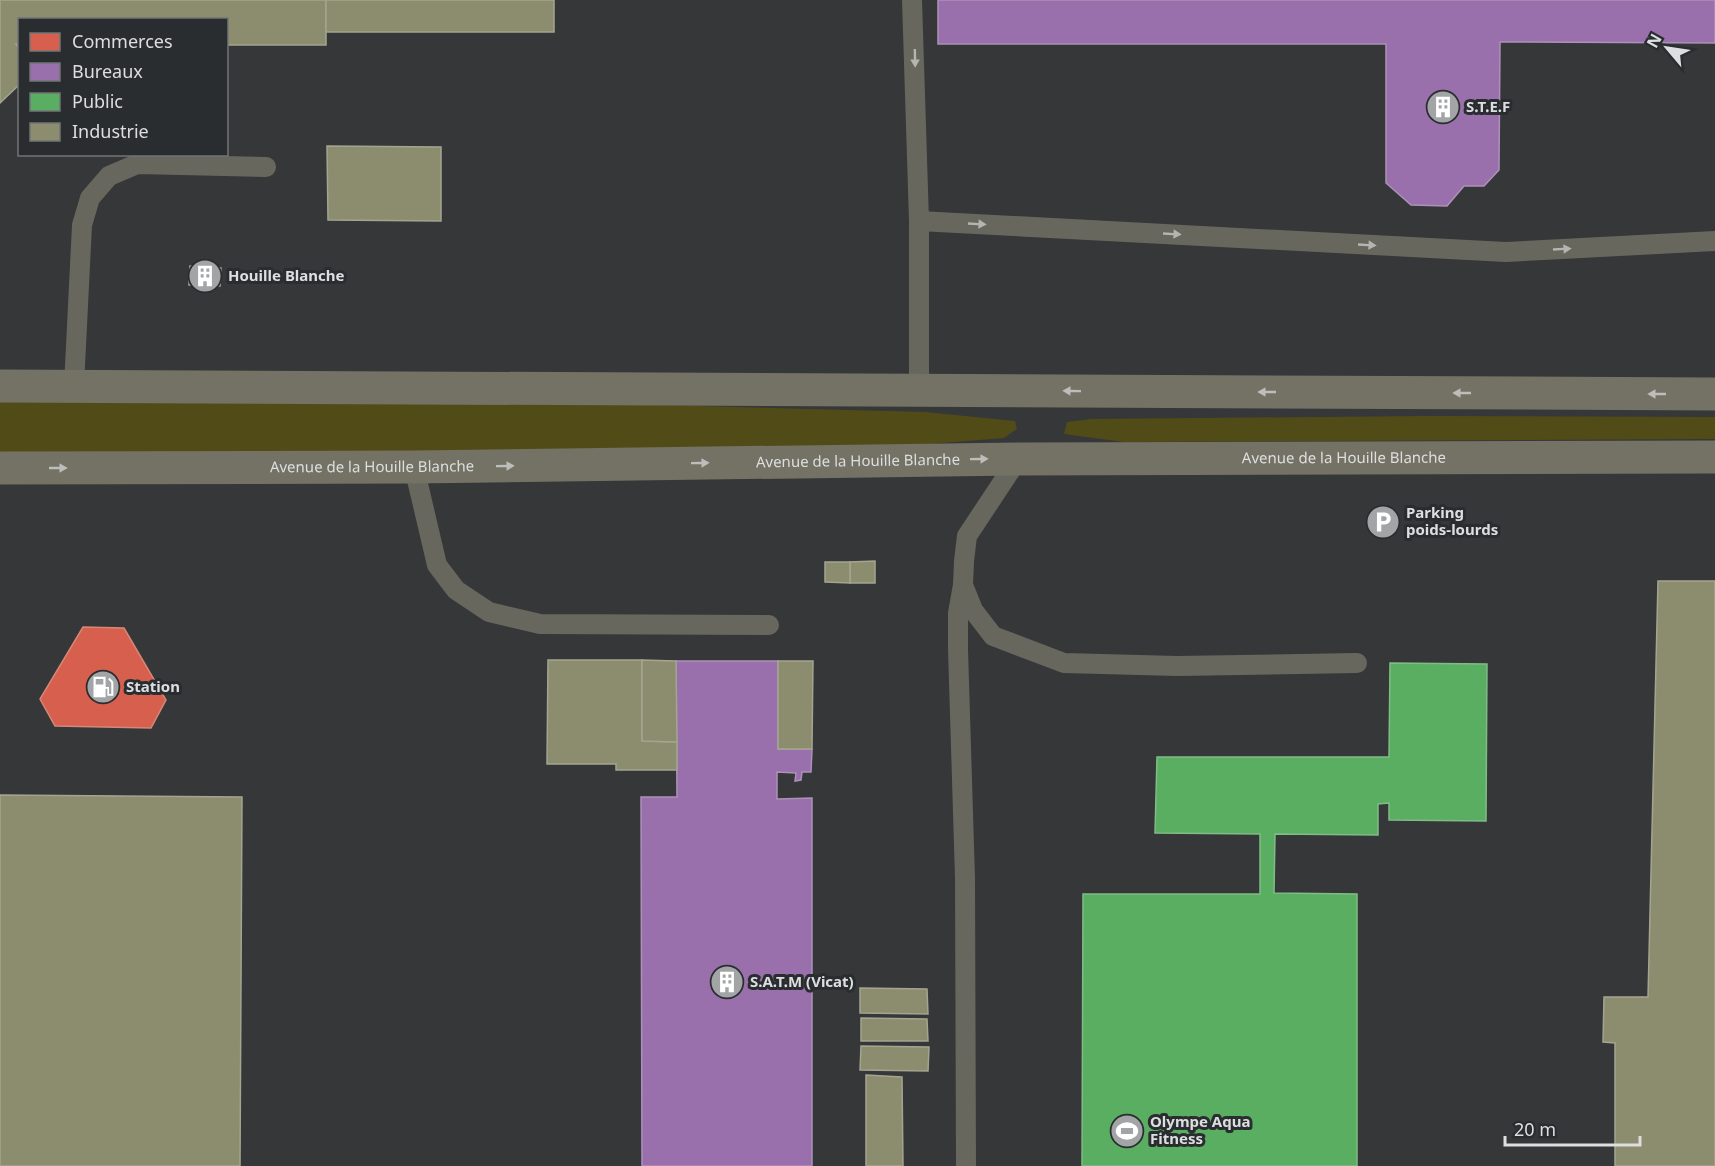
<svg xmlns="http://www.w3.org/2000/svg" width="1715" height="1166" font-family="'Noto Sans',sans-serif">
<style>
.green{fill:#514c17}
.shops{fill:#d6604d;stroke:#d88679;stroke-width:1.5}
.offices{fill:#9970ab;stroke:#ad91bb;stroke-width:1.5}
.public{fill:#5aae61;stroke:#81bc87;stroke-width:1.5}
.industry{fill:#8c8c6e;stroke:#a4a590;stroke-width:1.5}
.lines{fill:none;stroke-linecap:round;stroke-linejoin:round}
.service{stroke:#68675d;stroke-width:20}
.secondary{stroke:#737264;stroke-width:33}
.oneway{fill:#b4b4b2}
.oneway2{fill:#bdbebb}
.labels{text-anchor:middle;stroke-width:6;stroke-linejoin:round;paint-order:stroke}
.poi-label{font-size:15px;font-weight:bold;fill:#dddee0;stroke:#2a2d30;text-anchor:start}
.street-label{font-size:15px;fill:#dddee0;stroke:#2a2d30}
</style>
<rect width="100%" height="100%" fill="#353739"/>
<!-- green -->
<g class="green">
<path d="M0 400 623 404 925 412 1015 421 1017 429 1004 438 827 452 0 453Z"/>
<path d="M1423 416 1715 417V439L1124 442 1064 434 1067 422 1091 419Z"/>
</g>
<!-- shops -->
<path class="shops" d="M83 627 124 628 166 700 151 728 55 726 40 699Z"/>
<!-- offices -->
<g class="offices">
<path d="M938 0H1715V43L1500 42 1499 170 1484 186H1464L1447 206 1411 205 1386 183V44H938Z"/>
<path d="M676 661H778V749H812L811 772H802L801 780 795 781 796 773 777 772V799L812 798V1166H642L641 797H677Z"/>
</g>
<!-- public -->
<path class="public" d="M1390 663 1487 664 1486 821 1389 820V803L1378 804V835L1275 834 1274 893 1357 894V1166H1082L1083 894H1260V834L1155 833 1157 757H1389Z"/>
<!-- industry -->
<g class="industry">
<path d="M0 0H326V45H226V20H20V44H16L20 50V84L0 103Z"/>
<rect x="326" y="0" width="228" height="32"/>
<path d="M327 146 441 147V221L328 220Z"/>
<path d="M190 266 221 268 220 286 189 285Z"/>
<path d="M875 561V583H850V562Z"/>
<path d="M825 562H850V583L825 582Z"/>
<path d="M1658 581H1715V1166H1615V1043L1603 1042 1604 997H1648Z"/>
<path d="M548 660H642V741L677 742V770H616V764H547Z"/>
<path d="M642 660 676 661 677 742 642 741Z"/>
<path d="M778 661H813L812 749H778Z"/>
<path d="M0 795 242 797 240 1166H0Z"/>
<path d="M860 988 927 989 928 1014 860 1013Z"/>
<path d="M861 1018 927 1019 928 1041H861Z"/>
<path d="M861 1046 929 1047 928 1071 860 1070Z"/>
<path d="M866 1075 902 1077 903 1166H866Z"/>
</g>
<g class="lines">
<!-- service -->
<g class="service">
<path d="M912 0 919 221V389"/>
<path d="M919 221 1506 252 1715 241"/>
<path d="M74 386 82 225 90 198 109 176 137 164 266 167"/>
<path d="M1018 459 967 536 964 561 963 585 973 610 993 636 1064 663 1177 666 1357 663"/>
<path d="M414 467 437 565 456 590 489 612 540 624 769 625"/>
<path d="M963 585 958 613V649L965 878 966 1166"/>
</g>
<!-- secondary -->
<g class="secondary">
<path d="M0 386 1715 394"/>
<path id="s1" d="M0 468 414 467 1018 459 1715 457"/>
</g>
</g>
<!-- one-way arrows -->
<defs><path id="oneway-solid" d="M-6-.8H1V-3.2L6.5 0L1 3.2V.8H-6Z" transform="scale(1.5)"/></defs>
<g class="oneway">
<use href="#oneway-solid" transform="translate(915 58) rotate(89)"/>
<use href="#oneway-solid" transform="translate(977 224) rotate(3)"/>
<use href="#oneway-solid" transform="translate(1172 234) rotate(3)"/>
<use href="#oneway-solid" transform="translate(1367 245) rotate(3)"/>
<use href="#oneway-solid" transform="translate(1562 249) rotate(-3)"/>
</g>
<g class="oneway2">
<use href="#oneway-solid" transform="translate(1072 391) rotate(-179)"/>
<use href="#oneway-solid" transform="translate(1267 392) rotate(-180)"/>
<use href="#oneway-solid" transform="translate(1462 393) rotate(-180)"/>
<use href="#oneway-solid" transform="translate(1657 394) rotate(-180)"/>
<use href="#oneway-solid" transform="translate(979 459) rotate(-1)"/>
<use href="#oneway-solid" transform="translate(700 463) rotate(-1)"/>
<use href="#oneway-solid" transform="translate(505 466) rotate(-1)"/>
<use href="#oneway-solid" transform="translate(58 468)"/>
</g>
<!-- icons -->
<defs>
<symbol id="building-disc" viewBox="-11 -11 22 22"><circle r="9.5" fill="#a2a4a6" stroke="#2a2d30"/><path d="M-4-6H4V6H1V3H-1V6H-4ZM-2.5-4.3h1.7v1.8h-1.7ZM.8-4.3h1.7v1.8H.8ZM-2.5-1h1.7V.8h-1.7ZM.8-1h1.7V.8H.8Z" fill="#fff"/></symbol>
<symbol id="parking-disc" viewBox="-11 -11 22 22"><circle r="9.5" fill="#a2a4a6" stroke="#2a2d30"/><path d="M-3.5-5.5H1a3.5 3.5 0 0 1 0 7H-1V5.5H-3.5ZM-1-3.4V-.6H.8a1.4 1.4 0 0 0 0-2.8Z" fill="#fff"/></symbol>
<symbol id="fuel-disc" viewBox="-11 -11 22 22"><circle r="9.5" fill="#a2a4a6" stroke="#2a2d30"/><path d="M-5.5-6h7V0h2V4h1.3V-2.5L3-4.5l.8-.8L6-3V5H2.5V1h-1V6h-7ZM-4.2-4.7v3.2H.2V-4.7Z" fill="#fff"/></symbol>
<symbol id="stadium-disc" viewBox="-11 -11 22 22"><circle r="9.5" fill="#a2a4a6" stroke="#2a2d30"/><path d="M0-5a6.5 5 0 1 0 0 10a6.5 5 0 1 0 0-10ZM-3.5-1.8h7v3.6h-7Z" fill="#fff"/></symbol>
</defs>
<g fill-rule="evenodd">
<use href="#building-disc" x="1424" y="88" width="38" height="38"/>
<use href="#building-disc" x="186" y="257" width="38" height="38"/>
<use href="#parking-disc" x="1364" y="503" width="38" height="38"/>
<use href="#fuel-disc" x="84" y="668" width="38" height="38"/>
<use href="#building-disc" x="708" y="963" width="38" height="38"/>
<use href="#stadium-disc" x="1108" y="1112" width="38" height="38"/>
</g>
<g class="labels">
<!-- poi labels -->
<g class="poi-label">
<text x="1466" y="112">S.T.E.F</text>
<text x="228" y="281">Houille Blanche</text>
<text x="1406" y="518">Parking<tspan x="1406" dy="17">poids-lourds</tspan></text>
<text x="126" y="692">Station</text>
<text x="750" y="987">S.A.T.M (Vicat)</text>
<text x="1150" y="1127">Olympe Aqua<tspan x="1150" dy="17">Fitness</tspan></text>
</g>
<!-- street labels -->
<g class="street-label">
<text dy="5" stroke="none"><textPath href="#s1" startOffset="1344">Avenue de la Houille Blanche</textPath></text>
<text dy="5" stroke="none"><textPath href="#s1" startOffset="858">Avenue de la Houille Blanche</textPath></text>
<text dy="5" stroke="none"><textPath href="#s1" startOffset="372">Avenue de la Houille Blanche</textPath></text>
</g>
</g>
<!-- legend -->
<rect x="18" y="18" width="210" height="138" fill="#2a2d30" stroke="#727476" stroke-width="1.5"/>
<rect x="30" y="33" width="30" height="18" fill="#d6604d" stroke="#727476" stroke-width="1.5"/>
<text x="72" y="48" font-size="18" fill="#dddee0">Commerces</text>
<rect x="30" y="63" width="30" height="18" fill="#9970ab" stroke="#727476" stroke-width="1.5"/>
<text x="72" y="78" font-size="18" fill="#dddee0">Bureaux</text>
<rect x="30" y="93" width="30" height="18" fill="#5aae61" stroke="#727476" stroke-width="1.5"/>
<text x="72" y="108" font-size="18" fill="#dddee0">Public</text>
<rect x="30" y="123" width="30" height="18" fill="#8c8c6e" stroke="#727476" stroke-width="1.5"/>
<text x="72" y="138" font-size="18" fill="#dddee0">Industrie</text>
<!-- north arrow -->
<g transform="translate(1667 48) rotate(299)" stroke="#2a2d30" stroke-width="4.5" paint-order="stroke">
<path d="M0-4.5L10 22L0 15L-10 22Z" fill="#dddee0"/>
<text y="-9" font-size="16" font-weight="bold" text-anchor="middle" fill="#dddee0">N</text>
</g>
<!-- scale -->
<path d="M1505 1136v9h135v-9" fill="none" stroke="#dddee0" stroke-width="3"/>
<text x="1514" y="1136" font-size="18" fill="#dddee0" stroke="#2a2d30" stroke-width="4.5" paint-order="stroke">20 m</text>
</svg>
